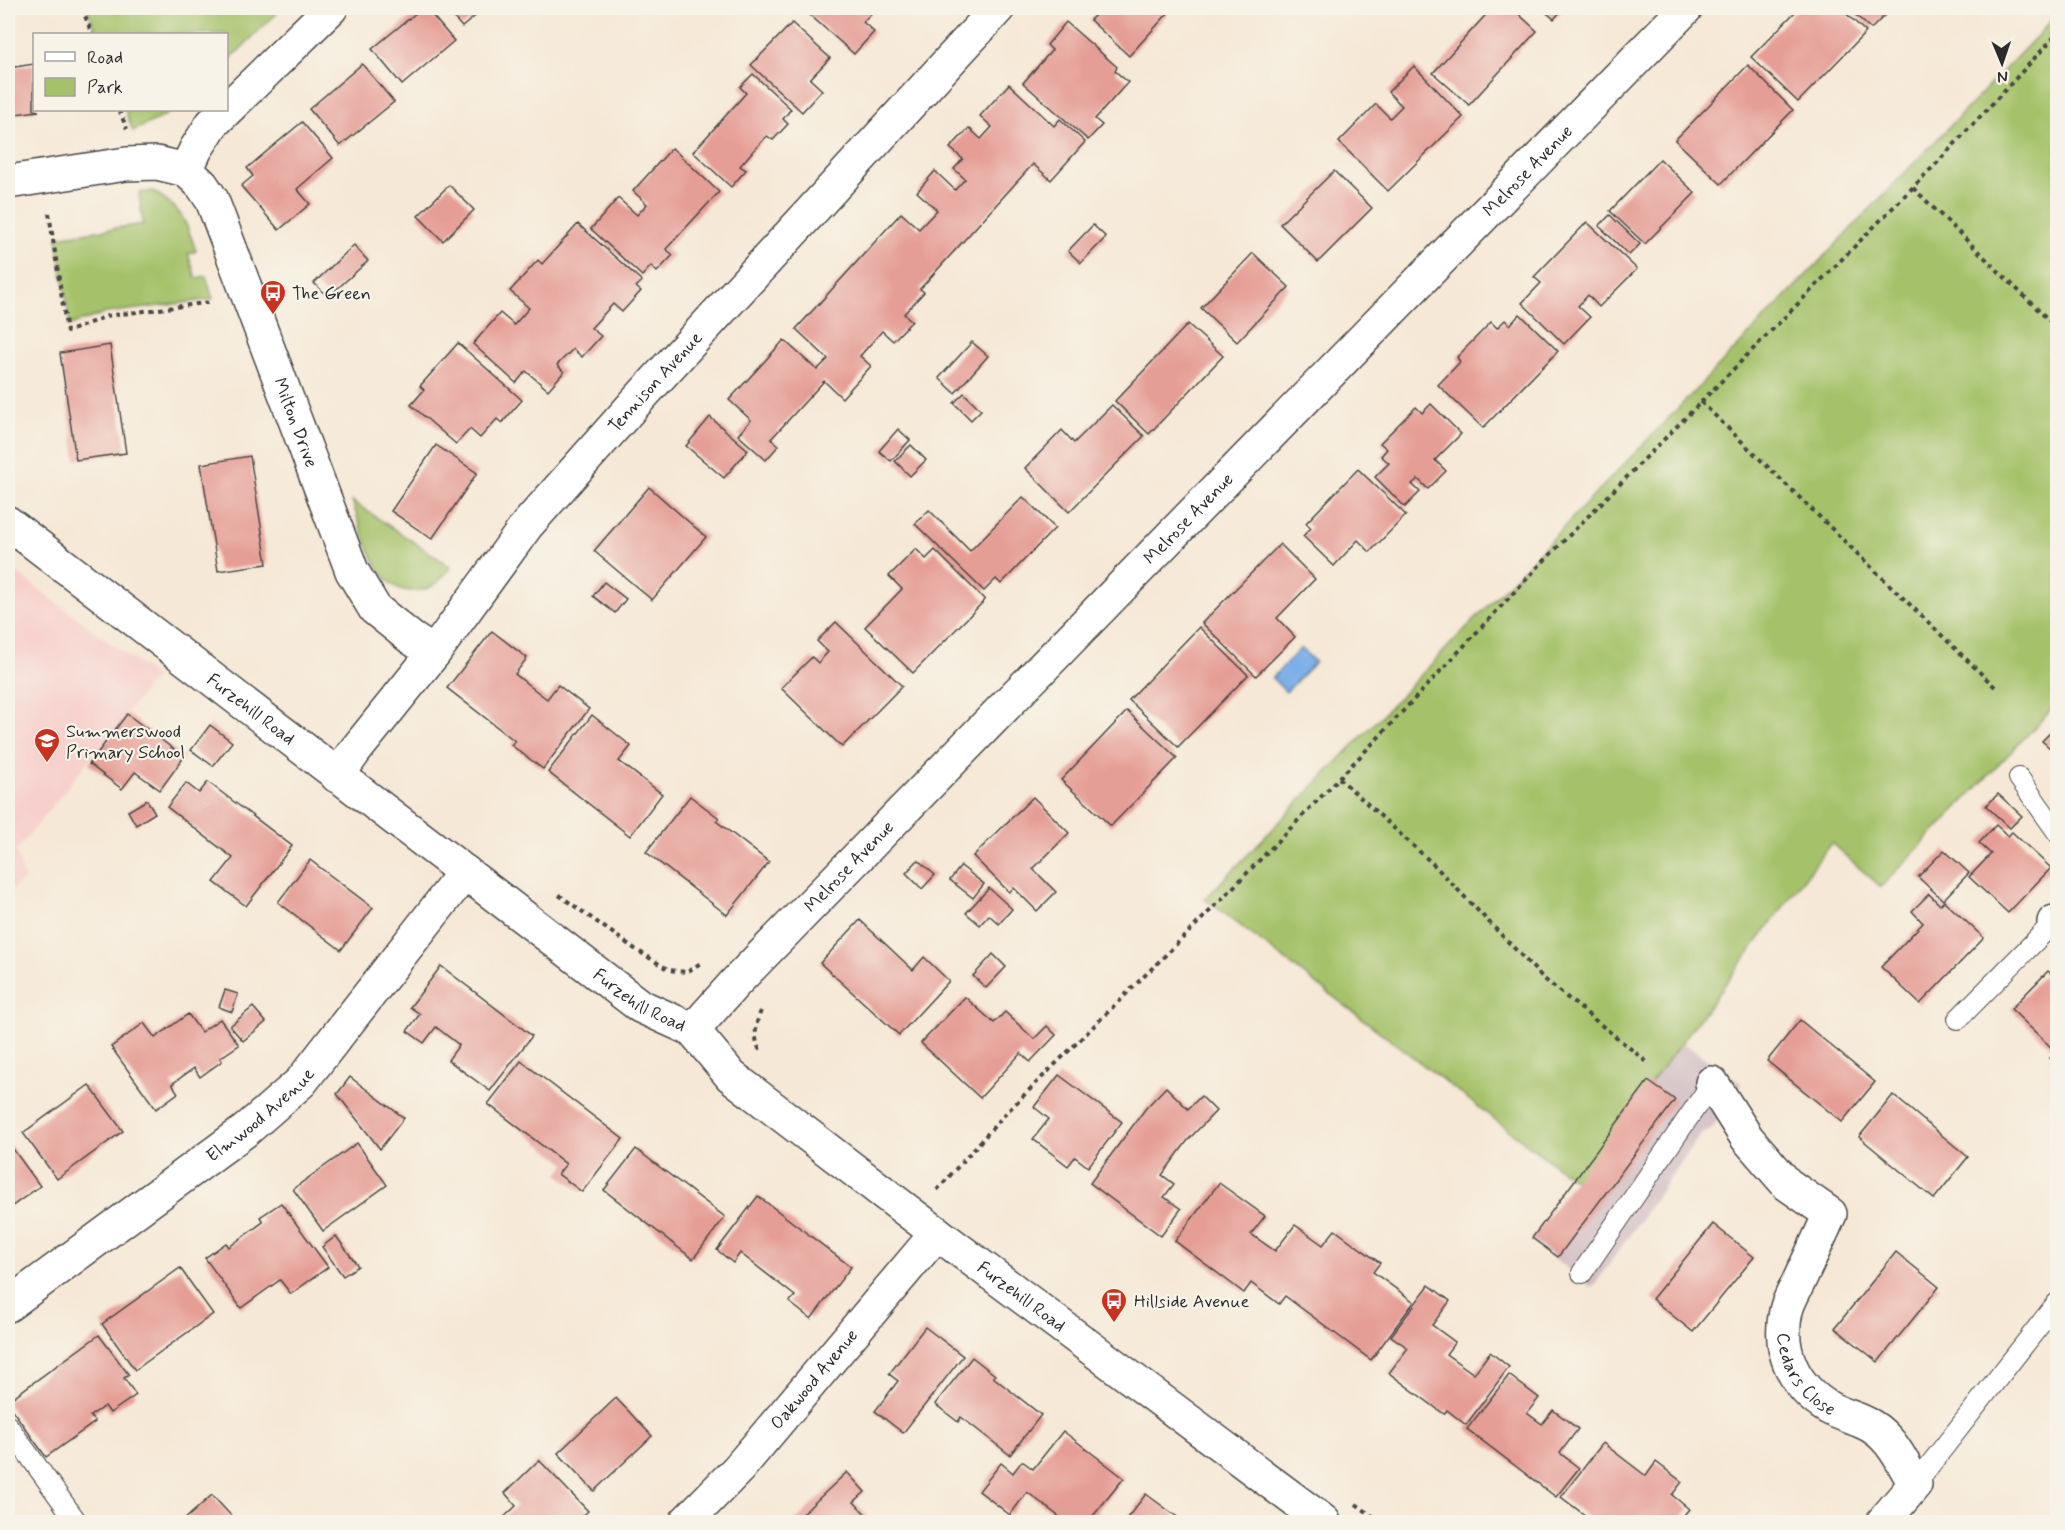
<svg xmlns="http://www.w3.org/2000/svg" width="2065" height="1530" font-family="Mynerve,sans-serif">
<style>
.built{fill:#f7d0cd}
.industrial{fill:#d2bec3}
.green{fill:#a5c26a;stroke:#68764a;stroke-width:1.5}
.water{fill:#7aafe8;stroke:#526d8a;stroke-width:1.5}
.building{fill:#e59e95}
.lines{fill:none;stroke-linecap:round;stroke-linejoin:round}
.lane-casing{stroke:#494745;stroke-width:22}
.street-casing{stroke:#494745;stroke-width:36}
.secondary-casing{stroke:#494745;stroke-width:36}
.path{stroke:#494745;stroke-width:4;stroke-dasharray:4.5 4.5;stroke-linecap:butt}
.lane{stroke:#fff;stroke-width:20}
.street{stroke:#fff;stroke-width:33}
.secondary{stroke:#fff;stroke-width:33}
.labels{text-anchor:middle;stroke-width:4.5;stroke-linejoin:round;paint-order:stroke}
.street-label{font-size:18px;fill:#2b2b2b;stroke:#f7f3e8}
.poi-label{font-size:18px;fill:#2b2b2b;stroke:#f7f3e8;text-anchor:start}
</style>
<rect width="100%" height="100%" fill="#f7f3e8"/>
<filter id="ink" filterUnits="userSpaceOnUse"><feTurbulence type="fractalNoise" baseFrequency=".0167" numOctaves="2"/><feDisplacementMap in="SourceGraphic" scale="12" xChannelSelector="R" yChannelSelector="G"/><feConvolveMatrix kernelMatrix="1 2 1 2 8 2 1 2 1" color-interpolation-filters="sRGB"/></filter>
<filter id="wash" filterUnits="userSpaceOnUse"><feTurbulence type="fractalNoise" baseFrequency=".008" numOctaves="4" result="noise"/><feDisplacementMap in="SourceGraphic" scale="24" xChannelSelector="R" yChannelSelector="G"/><feGaussianBlur stdDeviation="1.35" result="paint"/><feColorMatrix in="noise" values="0 0 0 0 0 0 0 0 0 0 0 0 0 0 0 0 0 1.4 0 .05"/><feComposite in="paint" operator="in"/></filter>
<g filter="url(#wash)">
<rect width="100%" height="100%" fill="#f6e8d6"/>
<!-- built -->
<path class="built" d="M8 566 156 677 16 851 25 880 8 892Z"/>
<!-- industrial -->
<path class="industrial" d="M1682 1042 1742 1084 1711 1130 1701 1134 1592 1288 1531 1240Z"/>
<!-- green -->
<g class="green">
<path d="M87 8H282L227 62 226 34H97Z"/>
<path d="M2057 15V704L1881 887 1831 843 1577 1182 1205 899Z"/>
<path d="M125 110H173L160 118 133 131Z"/>
<path d="M153 191C183 210 185 219 196 251L188 254 196 278 206 276 213 299 106 313 70 325 57 237 143 224 139 193Z"/>
<path d="M352 501 451 567C438 583 432 592 409 591 375 589 362 528 352 501Z"/>
</g>
<!-- water -->
<path class="water" d="M1301 648 1315 662 1286 692 1272 678Z"/>
<g id="blocks">
<!-- building -->
<g class="building">
<path d="M422 8H426L454 41 402 85 372 49Z"/>
<path d="M445 8H485L462 27Z"/>
<path d="M802 8H876L863 22 874 32 854 54Z"/>
<path d="M1102 8H1166L1170 11 1129 56 1090 20Z"/>
<path d="M1492 8H1512L1537 31 1469 105 1433 73Z"/>
<path d="M1541 8H1564L1554 19Z"/>
<path d="M1799 8H1840L1866 32 1798 102 1751 57Z"/>
<path d="M1848 8H1892L1871 29Z"/>
<path d="M1066 22 1117 67 1115 71 1128 82 1095 119 1102 125 1088 140 1023 83 1052 50 1047 45Z"/>
<path d="M792 23 830 58 810 79 822 90 802 112 751 65Z"/>
<path d="M34 64V110L39 111 8 115V68Z"/>
<path d="M362 64 394 102 340 146 309 109Z"/>
<path d="M1748 65 1793 110 1721 184 1675 140Z"/>
<path d="M1414 66 1463 117 1388 191 1339 142 1376 104 1390 118 1402 106 1388 92Z"/>
<path d="M753 74 791 109 783 119 788 124 773 140 767 136 753 151 740 166 746 170 731 187 693 152 746 93 740 87Z"/>
<path d="M1009 84 1054 126 1060 119 1085 142 1051 180 1033 164 920 289 924 292 904 314 912 321 893 341 882 331 860 356 871 366 842 398 824 381 771 439 779 445 766 460 738 435 751 420 729 400 784 340 817 370 828 359 796 329 901 213 919 229 937 210 917 192 935 171 955 190 965 179 954 169 963 159 950 148 969 128 981 139 992 127 980 116Z"/>
<path d="M302 122 333 158 297 189 310 204 279 230 241 186 253 176 247 168Z"/>
<path d="M672 148 719 192 666 249 673 255 657 272 651 266 642 276 591 229 618 198 637 215 647 204 633 191Z"/>
<path d="M1660 159 1695 193 1645 244 1610 211Z"/>
<path d="M1334 171 1372 208 1318 262 1280 224Z"/>
<path d="M449 185 474 210 443 241 418 216Z"/>
<path d="M1610 215 1640 244 1629 255 1599 226Z"/>
<path d="M1587 222 1637 269 1599 307 1588 295 1578 306 1590 317 1564 344 1522 303 1541 283 1534 277Z"/>
<path d="M578 224 642 281 636 287 641 291 622 312 613 304 591 328 601 336 582 357 573 349 557 365 564 372 548 390 526 371 516 383 473 344 500 313 514 325 529 308 510 291 538 260 542 264Z"/>
<path d="M1093 225 1106 237 1081 263 1068 251Z"/>
<path d="M354 245 368 261 328 297 314 283Z"/>
<path d="M1253 253 1289 287 1237 342 1201 308Z"/>
<path d="M1520 314 1558 351 1483 428 1438 385 1460 362 1457 357 1491 322 1497 328 1505 320 1510 325Z"/>
<path d="M1188 324 1223 356 1149 434 1115 401Z"/>
<path d="M972 342 988 356 955 393 939 378Z"/>
<path d="M458 343 522 400 502 423 497 419 480 438 470 429 456 444 411 405 424 390 420 386Z"/>
<path d="M110 345 126 453 76 460 60 353Z"/>
<path d="M964 393 981 410 971 420 954 403Z"/>
<path d="M1431 404 1461 434 1435 460 1446 471 1428 489 1418 479 1412 484 1420 492 1405 507 1375 477 1389 463 1381 456 1387 449 1380 443 1416 407 1422 413Z"/>
<path d="M1112 405 1144 436 1069 512 1025 468 1062 430 1074 443Z"/>
<path d="M710 417 748 450 724 478 686 446Z"/>
<path d="M898 429 910 440 891 461 879 451Z"/>
<path d="M436 445 477 473 432 539 391 511Z"/>
<path d="M911 445 926 460 910 476 895 461Z"/>
<path d="M250 456 267 564 218 571 201 464Z"/>
<path d="M1358 469 1406 515 1370 552 1358 540 1334 566 1303 536 1311 528 1306 523Z"/>
<path d="M649 487 706 537 652 600 594 551Z"/>
<path d="M1023 497 1055 528 1001 584 996 579 984 591 915 524 929 510 970 551Z"/>
<path d="M1280 544 1315 579 1277 618 1295 637 1256 676 1202 623Z"/>
<path d="M916 549 926 559 935 550 985 600 913 673 865 627 902 589 889 576Z"/>
<path d="M604 582 626 599 615 613 593 596Z"/>
<path d="M836 622 902 686 842 747 781 688 812 657 818 663 828 652 817 641Z"/>
<path d="M1199 627 1248 675 1178 747 1129 700Z"/>
<path d="M492 631 527 658 515 674 531 687 547 699 558 685 589 709 543 769 511 745 515 741 447 688Z"/>
<path d="M1127 711 1177 758 1111 826 1061 780Z"/>
<path d="M127 714 184 757 160 790 135 772 122 789 89 764Z"/>
<path d="M592 715 631 746 619 761 662 794 630 836 548 772Z"/>
<path d="M210 725 232 742 213 766 191 750Z"/>
<path d="M2058 725V755L2042 741Z"/>
<path d="M208 782 292 846 246 906 214 882 233 858 167 807 186 783 199 793Z"/>
<path d="M1998 794 2022 816 2010 828 1986 806Z"/>
<path d="M690 796 719 818 716 821 769 862 727 915 646 852Z"/>
<path d="M1033 797 1069 833 1033 869 1056 892 1037 911 1014 888 1009 892 973 856Z"/>
<path d="M147 800 155 813 136 825 128 811Z"/>
<path d="M1996 825 2008 836 2012 832 2051 868 2008 913 1969 877 1991 854 1979 843Z"/>
<path d="M1944 850 1969 873 1943 900 1918 877Z"/>
<path d="M310 860 373 908 341 950 278 902Z"/>
<path d="M918 860 935 875 922 889 906 873Z"/>
<path d="M961 866 984 884 973 898 950 880Z"/>
<path d="M989 888 1012 909 999 924 989 915 980 925 966 913Z"/>
<path d="M1929 894 1940 905 1944 901 1984 938 1920 1004 1881 967 1923 923 1912 911Z"/>
<path d="M860 920 913 970 924 957 949 981 899 1035 820 963Z"/>
<path d="M993 954 1006 967 986 988 973 976Z"/>
<path d="M441 966 532 1036 490 1091 448 1060 459 1045 436 1027 424 1043 407 1031 420 1014 410 1007Z"/>
<path d="M2048 971 2058 980V1066L2050 1058 2056 1052 2011 1009Z"/>
<path d="M225 990 238 994 232 1012 219 1007Z"/>
<path d="M965 997 994 1023 1005 1012 1034 1039 1047 1026 1056 1035 1030 1062 1021 1053 980 1098 921 1043Z"/>
<path d="M253 1007 266 1022 243 1041 230 1026Z"/>
<path d="M188 1014 201 1032 220 1019 239 1045 220 1058 222 1061 200 1077 194 1068 172 1084 178 1093 156 1109 111 1047 144 1023 155 1038Z"/>
<path d="M1800 1020 1875 1082 1842 1122 1767 1061Z"/>
<path d="M521 1061 623 1139 582 1192 558 1174 566 1164 488 1104Z"/>
<path d="M1059 1075 1122 1122 1088 1167 1075 1157 1068 1166 1033 1139 1049 1119 1034 1107Z"/>
<path d="M350 1077 404 1118 380 1149 337 1094Z"/>
<path d="M1648 1081 1675 1100 1558 1257 1532 1238Z"/>
<path d="M89 1085 123 1131 57 1179 23 1133Z"/>
<path d="M1166 1087 1188 1109 1201 1096 1216 1111 1188 1140 1162 1175 1174 1184 1164 1197 1181 1209 1161 1236 1090 1183 1146 1108Z"/>
<path d="M1893 1095 1968 1157 1934 1199 1859 1137Z"/>
<path d="M8 1142 40 1186 8 1209Z"/>
<path d="M357 1143 387 1185 323 1231 293 1189Z"/>
<path d="M636 1149 725 1217 693 1259 604 1190Z"/>
<path d="M1219 1183 1265 1216 1251 1234 1275 1251 1295 1225 1323 1245 1335 1230 1380 1263 1373 1272 1414 1302 1371 1360 1285 1296 1279 1304 1251 1283 1244 1293 1175 1241Z"/>
<path d="M758 1196 851 1267 811 1319 789 1302 795 1296 740 1253 733 1263 717 1250Z"/>
<path d="M281 1203 328 1267 291 1294 280 1280 241 1308 205 1258 226 1243 229 1247 263 1222 260 1217Z"/>
<path d="M1713 1224 1754 1257 1693 1332 1652 1299Z"/>
<path d="M336 1236 358 1266 343 1276 322 1247Z"/>
<path d="M1896 1252 1939 1287 1878 1362 1835 1328Z"/>
<path d="M180 1268 213 1314 135 1370 102 1324Z"/>
<path d="M1429 1285 1450 1301 1432 1325 1455 1342 1446 1354 1474 1374 1490 1352 1509 1367 1466 1425 1447 1410 1444 1414 1389 1373 1408 1348 1391 1336Z"/>
<path d="M925 1327 963 1356 903 1433 875 1411 898 1381 889 1374Z"/>
<path d="M99 1335 129 1375 124 1378 136 1395 110 1413 105 1406 90 1416 95 1422 46 1457 8 1404V1401Z"/>
<path d="M972 1357 995 1375 993 1377 1041 1415 1010 1455 961 1417 958 1422 935 1404Z"/>
<path d="M1509 1375 1539 1398 1527 1413 1542 1424 1553 1410 1578 1429 1560 1453 1579 1468 1556 1497 1467 1429Z"/>
<path d="M616 1398 652 1436 594 1491 558 1453Z"/>
<path d="M1063 1431 1124 1478 1093 1516 1100 1522H1066L1027 1492 1010 1515 979 1491 1001 1463 1013 1473 1022 1461 1033 1469Z"/>
<path d="M1603 1443 1646 1476 1656 1462 1682 1482 1672 1495 1689 1509 1678 1522H1594L1561 1497Z"/>
<path d="M539 1460 588 1511 576 1522H499L516 1506 505 1493Z"/>
<path d="M847 1472 865 1492 854 1502 873 1522H794Z"/>
<path d="M1146 1494 1184 1522H1124Z"/>
<path d="M212 1495 236 1521 182 1522Z"/>
</g>
</g>
</g>
<g filter="url(#ink)">
<use href="#blocks" fill-opacity="0" stroke="#494745" stroke-width="1.5"/>
<g class="lines">
<defs>
<g id="lane">
<path d="M2019 778 2058 833"/>
<path d="M1958 1019 2058 918"/>
<path d="M1582 1273 1712 1083"/>
<path d="M8 1426 77 1522"/>
<path d="M1915 1484 2056 1304"/>
</g>
<g id="street">
<path d="M186 170 196 149 212 124 331 8"/>
<path id="s1" d="M8 182 126 164 157 163 186 170 202 185 212 200 352 571 375 609 411 638 434 653"/>
<path id="s2" d="M337 776 355 751 434 653 527 525 637 401 998 8"/>
<path d="M2054 922 2058 925"/>
<path id="s3" d="M693 1030 735 983 1686 8"/>
<path id="s4" d="M1712 1083 1747 1138 1787 1184 1830 1214C1820 1237 1809 1259 1799 1281 1795 1290 1788 1301 1786 1311 1777 1351 1794 1387 1829 1408 1840 1414 1852 1417 1863 1422 1890 1433 1901 1460 1915 1484L1883 1522"/>
<path id="s5" d="M8 1305 246 1130 301 1082 465 872"/>
<path id="s6" d="M686 1522 738 1469 937 1233"/>
</g>
<g id="secondary">
<path id="s7" d="M8 523 640 1006 693 1030 731 1076 914 1216 1324 1522"/>
</g>
</defs>
<!-- lane casing -->
<use href="#lane" class="lane-casing"/>
<!-- street casing -->
<use href="#street" class="street-casing"/>
<!-- secondary casing -->
<use href="#secondary" class="secondary-casing"/>
<!-- path -->
<g class="path">
<path d="M82 8 92 34"/>
<path d="M119 110 127 129"/>
<path d="M1913 188 2058 329"/>
<path d="M49 213 67 332 107 316 212 302"/>
<path d="M1701 402 1997 689"/>
<path d="M1339 778 1432 863 1543 978 1647 1062"/>
<path d="M559 895 635 949 669 970 687 972 702 962"/>
<path d="M761 1011C755 1024 753 1040 761 1052"/>
<path d="M937 1190 1006 1113 1220 901 1374 742 1535 570 1936 164 2058 33"/>
<path d="M1356 1504 1381 1522"/>
</g>
<!-- lane -->
<use href="#lane" class="lane"/>
<!-- street -->
<use href="#street" class="street"/>
<!-- secondary -->
<use href="#secondary" class="secondary"/>
</g>
</g>
<!-- icons -->
<defs>
<symbol id="bus-pin" viewBox="-11 -11 22 30"><path d="M0 17L-7.5 6A9.5 9.5 0 1 1 7.5 6Z" fill="#c8321e" stroke="#f7f3e8"/><path d="M-5-6H5V4H4V6H2V4H-2V6H-4V4H-5ZM-3.5-4V0h7V-4ZM-3.5 1.2v1.5H-2V1.2ZM2 1.2v1.5H3.5V1.2Z" fill="#fff"/></symbol>
<symbol id="school-pin" viewBox="-11 -11 22 30"><path d="M0 17L-7.5 6A9.5 9.5 0 1 1 7.5 6Z" fill="#c8321e" stroke="#f7f3e8"/><path d="M0-5L7-2L0 1L-7-2ZM-4 1L0 2.5L4 1V4Q0 6-4 4Z" fill="#fff"/></symbol>
</defs>
<g fill-rule="evenodd">
<use href="#bus-pin" x="258" y="278" width="30" height="40"/>
<use href="#school-pin" x="32" y="726" width="30" height="40"/>
<use href="#bus-pin" x="1099" y="1286" width="30" height="40"/>
</g>
<g class="labels">
<!-- street labels -->
<g class="street-label">
<text dy="6" stroke="none"><textPath href="#s3" startOffset="1198">Melrose Avenue</textPath></text>
<text dy="6" stroke="none"><textPath href="#s2" startOffset="507">Tennison Avenue</textPath></text>
<text dy="6" stroke="none"><textPath href="#s1" startOffset="458">Milton Drive</textPath></text>
<text dy="6" stroke="none"><textPath href="#s3" startOffset="712">Melrose Avenue</textPath></text>
<text dy="6" stroke="none"><textPath href="#s7" startOffset="306">Furzehill Road</textPath></text>
<text dy="6" stroke="none"><textPath href="#s3" startOffset="226">Melrose Avenue</textPath></text>
<text dy="6" stroke="none"><textPath href="#s7" startOffset="792">Furzehill Road</textPath></text>
<text dy="6" stroke="none"><textPath href="#s5" startOffset="316">Elmwood Avenue</textPath></text>
<text dy="6" stroke="none"><textPath href="#s7" startOffset="1278">Furzehill Road</textPath></text>
<text dy="6" stroke="none"><textPath href="#s4" startOffset="356">Cedars Close</textPath></text>
<text dy="6" stroke="none"><textPath href="#s6" startOffset="192">Oakwood Avenue</textPath></text>
</g>
<!-- poi labels -->
<g class="poi-label">
<text x="292" y="299">The Green</text>
<text x="66" y="737">Summerswood<tspan x="66" dy="21">Primary School</tspan></text>
<text x="1134" y="1307">Hillside Avenue</text>
</g>
</g>
<!-- margin -->
<rect width="2065" height="1530" fill="none" stroke="#f7f3e8" stroke-width="30"/>
<!-- legend -->
<rect x="33" y="33" width="195" height="78" fill="#f7f3e8" stroke="#a5a39c" stroke-width="1.5"/>
<rect x="45" y="52" width="30" height="9" fill="#ffffff" stroke="#a5a39c" stroke-width="1.5"/>
<text x="87" y="63" font-size="18" fill="#2b2b2b">Road</text>
<rect x="45" y="78" width="30" height="18" fill="#a5c26a" stroke="#a5a39c" stroke-width="1.5"/>
<text x="87" y="93" font-size="18" fill="#2b2b2b">Park</text>
<!-- north arrow -->
<g transform="translate(2002 63) rotate(178)" stroke="#f7f3e8" stroke-width="4.5" paint-order="stroke">
<path d="M0-4.5L10 22L0 15L-10 22Z" fill="#2b2b2b"/>
<text y="-9" font-size="16" font-weight="bold" text-anchor="middle" fill="#2b2b2b">N</text>
</g>
</svg>
